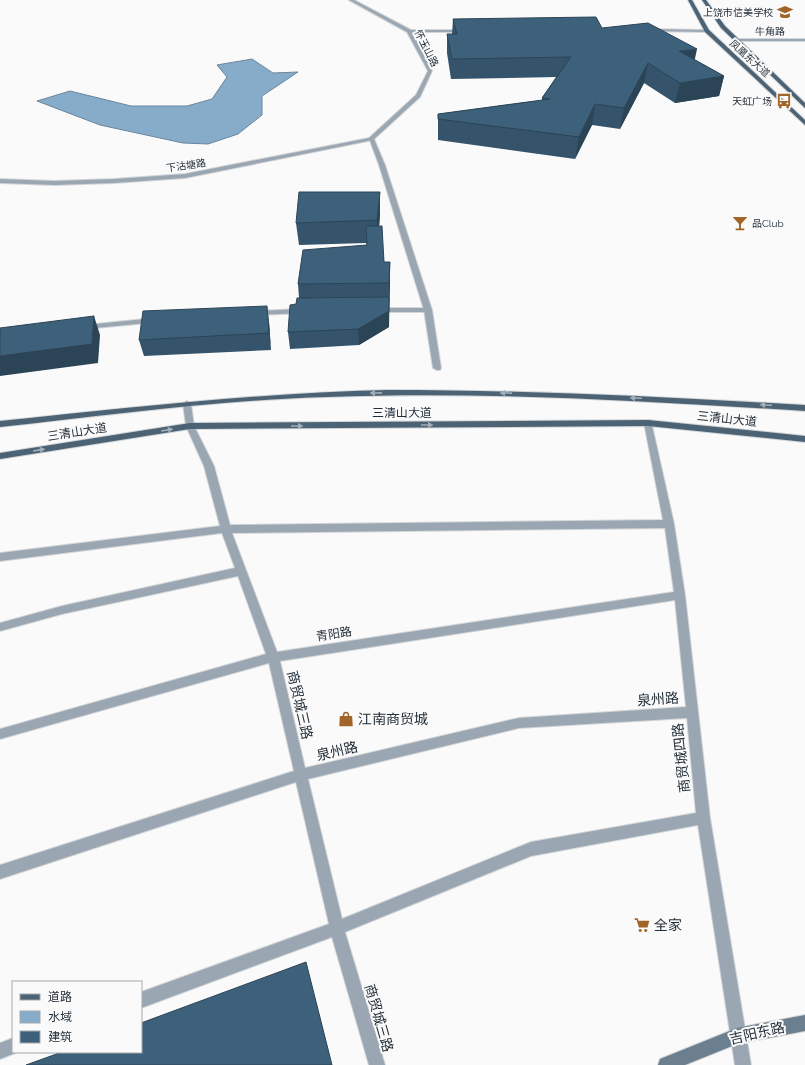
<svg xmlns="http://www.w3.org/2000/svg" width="805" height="1065" font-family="Raleway,'Noto Sans SC',sans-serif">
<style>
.water{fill:#87acc9;stroke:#69869e}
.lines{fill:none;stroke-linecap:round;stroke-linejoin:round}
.pedestrian-casing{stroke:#d3d5d7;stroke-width:2}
.minor-casing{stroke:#d3d5d7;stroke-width:2}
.tertiary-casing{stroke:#d3d5d7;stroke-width:2}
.secondary-casing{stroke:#d3d5d7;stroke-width:2}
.primary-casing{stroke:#d3d5d7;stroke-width:2}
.pedestrian{fill:#9aa7b2;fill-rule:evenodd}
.minor{fill:#9aa7b2;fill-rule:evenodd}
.tertiary{fill:#9aa7b2;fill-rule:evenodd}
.secondary{fill:#6c7f8e;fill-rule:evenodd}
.primary{fill:#4b6375;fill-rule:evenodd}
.wall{fill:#35536a}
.shaded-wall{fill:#2b4456}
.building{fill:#3e617b;stroke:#2b4456}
.oneway{fill:#a2aeb8}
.labels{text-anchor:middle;stroke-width:4;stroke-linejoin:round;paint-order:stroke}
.far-poi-label{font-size:10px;fill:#232f39;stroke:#fafafa;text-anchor:end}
.far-street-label{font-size:10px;fill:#232f39;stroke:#fafafa}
.street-label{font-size:12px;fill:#232f39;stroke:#fafafa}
.near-street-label{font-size:14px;fill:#232f39;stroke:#fafafa}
.near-poi-label{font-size:14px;fill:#232f39;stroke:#fafafa;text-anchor:start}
</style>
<rect width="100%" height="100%" fill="#fafafa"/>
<!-- water -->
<path class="water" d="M252 59 273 73 298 72 262 96V115L238 134 208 144 183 143 100 125 37 101 70 91 131 106H187L212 99 227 77 217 65Z"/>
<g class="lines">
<defs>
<g id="pedestrian">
<path d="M374 308H428L432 310 428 312H377L373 310Z"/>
<path d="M303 309 307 311 306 313 255 315 251 313 255 311Z"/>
<path d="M155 318 159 320 158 322 85 329 81 327 85 325Z"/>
</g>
<g id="minor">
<path d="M649 29 707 30 709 31 707 32 647 31Z"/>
<path d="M409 30H465L467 31 465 32H407Z"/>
<path d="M369 138 374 139 385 165 432 310 441 368 440 370H437L433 368 424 310 379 165Z"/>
<path d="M187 401 191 404 194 426 214 466 230 525 663 520 644 423 648 420 651 421 674 524 685 595 710 818 751 1065H735L698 825 531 856 345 932 385 1065H369L332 937 141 1008V992L329 924 296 782 0 879V865L294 771 269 663 0 739V729L266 654 238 576 62 614 0 631V623L62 606 235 568 222 533 0 561V553L220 526 204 466 186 426 183 404ZM665 528 674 592 277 652 232 533ZM675 600 686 707 519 718 305 768 280 661ZM687 718 696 813 531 842 342 919 308 779 519 728Z"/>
<path d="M13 1038V1052H18L0 1059V1043Z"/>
</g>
<g id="tertiary">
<path d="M349 0H354L411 30 432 71 420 97 373 140 185 178 114 183 54 185 0 183V179L54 181 114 179 185 174 369 138 416 95 428 71 407 32Z"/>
<path d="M736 39H805V41H734Z"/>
</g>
<path id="secondary" d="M805 1015V1031L737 1044 685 1065H658L660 1059 737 1028Z"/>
<g id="primary">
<path d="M688 0H692L709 30 805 120V125L705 32Z"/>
<path d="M702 0H706L725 26 805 103V108L721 28Z"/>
<path d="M387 390C527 390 666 397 805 405V411C646 401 486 391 327 397 218 400 109 415 0 427V421C129 408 257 393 387 390Z"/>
<path d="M648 420 805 436V442L648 426 190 429 0 459V453L190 423Z"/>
</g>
</defs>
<!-- pedestrian casing -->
<use href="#pedestrian" class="pedestrian-casing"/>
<!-- minor casing -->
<use href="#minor" class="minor-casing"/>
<!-- tertiary casing -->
<use href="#tertiary" class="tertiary-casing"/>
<!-- secondary casing -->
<use href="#secondary" class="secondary-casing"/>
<!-- primary casing -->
<use href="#primary" class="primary-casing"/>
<!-- pedestrian -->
<use href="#pedestrian" class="pedestrian"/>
<!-- minor -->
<use href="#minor" class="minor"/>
<!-- tertiary -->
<use href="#tertiary" class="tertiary"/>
<!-- secondary -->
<use href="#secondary" class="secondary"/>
<!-- primary -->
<use href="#primary" class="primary"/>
</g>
<!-- wall -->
<g class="wall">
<path d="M453 19 602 28 695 60 724 76 719 96 675 103 644 83 620 129 592 125 575 159 438 140V114L542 100V98L556 77 451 79 447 53V34H452Z"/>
<path d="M380 192V214L379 226 384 262H390V284L389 327 359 345 290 349 288 332 296 304 299 298 298 284 367 245 366 243 299 245 296 223Z"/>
<path d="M269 322 271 350 144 356 139 340Z"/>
</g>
<!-- shaded-wall -->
<g class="shaded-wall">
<path d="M697 49 693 68 679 51Z"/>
<path d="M648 63 644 83 620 129 624 108Z"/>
<path d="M724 76 719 96 675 103 680 83Z"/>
<path d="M595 104 592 125 575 159 579 137Z"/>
<path d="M380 192V214L378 242 377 220Z"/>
<path d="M390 262V306L389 283Z"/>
<path d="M389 297V327L359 345 358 329Z"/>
<path d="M267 306 269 322 271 350 269 333Z"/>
<path d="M94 316 100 335 98 363 0 376V356Z"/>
</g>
<!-- building -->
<g class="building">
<path d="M596 17 602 28 648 23 697 49 679 51 724 76 680 83 648 63 624 108 595 104 579 137 438 119V114L550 99 542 98 571 57 452 59 447 34H457L453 19Z"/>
<path d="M299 192H380L377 220 296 223Z"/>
<path d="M366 226H382L384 262H390L389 283 298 284 303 250 367 245Z"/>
<path d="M389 297V311L358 329 288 332 290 305 296 304 297 298Z"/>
<path d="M267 306 269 333 139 340 143 311Z"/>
<path d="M94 316 92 344 0 356V328Z"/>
<path d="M306 962 332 1065H26L62 1052H141V1023Z"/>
</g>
<!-- one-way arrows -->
<defs><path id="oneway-solid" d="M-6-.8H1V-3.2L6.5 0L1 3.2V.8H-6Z"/></defs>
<g class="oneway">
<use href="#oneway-solid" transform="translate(376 393) rotate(179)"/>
<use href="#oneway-solid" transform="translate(506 393) rotate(-179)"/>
<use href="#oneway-solid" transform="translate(636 398) rotate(-177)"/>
<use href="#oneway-solid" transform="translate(766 405) rotate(-177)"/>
<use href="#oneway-solid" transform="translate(427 425)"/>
<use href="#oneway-solid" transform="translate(297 426)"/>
<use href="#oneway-solid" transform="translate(167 430) rotate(-9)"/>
<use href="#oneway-solid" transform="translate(39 450) rotate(-9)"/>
</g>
<!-- icons -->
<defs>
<symbol id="school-bare" viewBox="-9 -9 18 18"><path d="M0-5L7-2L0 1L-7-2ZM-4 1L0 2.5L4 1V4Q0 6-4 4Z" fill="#a16528" stroke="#fafafa" stroke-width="2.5" paint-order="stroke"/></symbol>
<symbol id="bus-bare" viewBox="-9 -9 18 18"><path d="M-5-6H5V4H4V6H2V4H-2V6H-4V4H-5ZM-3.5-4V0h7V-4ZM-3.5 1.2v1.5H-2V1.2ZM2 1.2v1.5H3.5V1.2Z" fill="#a16528" stroke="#fafafa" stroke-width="2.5" paint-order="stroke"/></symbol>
<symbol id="bar-bare" viewBox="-9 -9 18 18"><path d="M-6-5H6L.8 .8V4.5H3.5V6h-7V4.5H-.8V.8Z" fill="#a16528" stroke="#fafafa" stroke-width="2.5" paint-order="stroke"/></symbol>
<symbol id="shop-bare" viewBox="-9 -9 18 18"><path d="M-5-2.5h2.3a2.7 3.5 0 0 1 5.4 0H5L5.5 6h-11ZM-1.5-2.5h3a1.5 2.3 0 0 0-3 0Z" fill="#a16528" stroke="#fafafa" stroke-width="2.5" paint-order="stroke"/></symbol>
<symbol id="supermarket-bare" viewBox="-9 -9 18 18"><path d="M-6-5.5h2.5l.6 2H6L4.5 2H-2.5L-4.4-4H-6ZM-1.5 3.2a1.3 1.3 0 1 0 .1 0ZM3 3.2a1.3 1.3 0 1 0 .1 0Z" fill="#a16528" stroke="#fafafa" stroke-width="2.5" paint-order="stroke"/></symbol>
</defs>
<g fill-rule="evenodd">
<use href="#school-bare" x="774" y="1" width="22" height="22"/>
<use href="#bus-bare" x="773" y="90" width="22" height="22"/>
<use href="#bar-bare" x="729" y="212" width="22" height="22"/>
<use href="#shop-bare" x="335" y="708" width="22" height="22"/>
<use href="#supermarket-bare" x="631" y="914" width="22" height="22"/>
</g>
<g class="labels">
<!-- far-poi labels -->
<g class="far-poi-label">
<text x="773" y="16">上饶市信美学校</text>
<text x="772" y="105">天虹广场</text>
<text x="752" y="227" text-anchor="start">品Club</text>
</g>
<!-- far-street labels -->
<g class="far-street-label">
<text transform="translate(770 31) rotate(-1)" y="4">牛角路</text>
<text transform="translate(427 48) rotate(63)" y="4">怀玉山路</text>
<text transform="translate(750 58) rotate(42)" y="4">凤凰东大道</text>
<text transform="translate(186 165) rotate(-8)" y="4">下沽塘路</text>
</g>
<!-- street labels -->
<g class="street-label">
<text x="402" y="417">三清山大道</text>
<text transform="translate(727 419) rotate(6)" y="4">三清山大道</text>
<text transform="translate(77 432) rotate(-9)" y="4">三清山大道</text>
<text transform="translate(334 634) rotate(-9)" y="4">青阳路</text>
</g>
<!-- near-street labels -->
<g class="near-street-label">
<text transform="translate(658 699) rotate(-4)" y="5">泉州路</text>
<text transform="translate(300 705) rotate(77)" y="5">商贸城三路</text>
<text transform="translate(337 751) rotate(-13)" y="5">泉州路</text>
<text transform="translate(681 758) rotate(-96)" y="5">商贸城四路</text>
<text transform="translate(379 1018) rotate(74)" y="5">商贸城三路</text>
<text transform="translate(757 1033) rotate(-13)" y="5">吉阳东路</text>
</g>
<!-- near-poi labels -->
<g class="near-poi-label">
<text x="358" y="724">江南商贸城</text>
<text x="654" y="930">全家</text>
</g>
</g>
<!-- legend -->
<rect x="12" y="981" width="130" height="72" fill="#fafafa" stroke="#a4a9ad"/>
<rect x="20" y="994" width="20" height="6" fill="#4b6375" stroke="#a4a9ad"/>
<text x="48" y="1001" font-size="12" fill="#232f39">道路</text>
<rect x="20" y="1011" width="20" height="12" fill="#87acc9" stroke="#a4a9ad"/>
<text x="48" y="1021" font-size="12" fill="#232f39">水域</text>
<rect x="20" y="1031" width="20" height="12" fill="#3e617b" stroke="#a4a9ad"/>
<text x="48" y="1041" font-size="12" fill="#232f39">建筑</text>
</svg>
